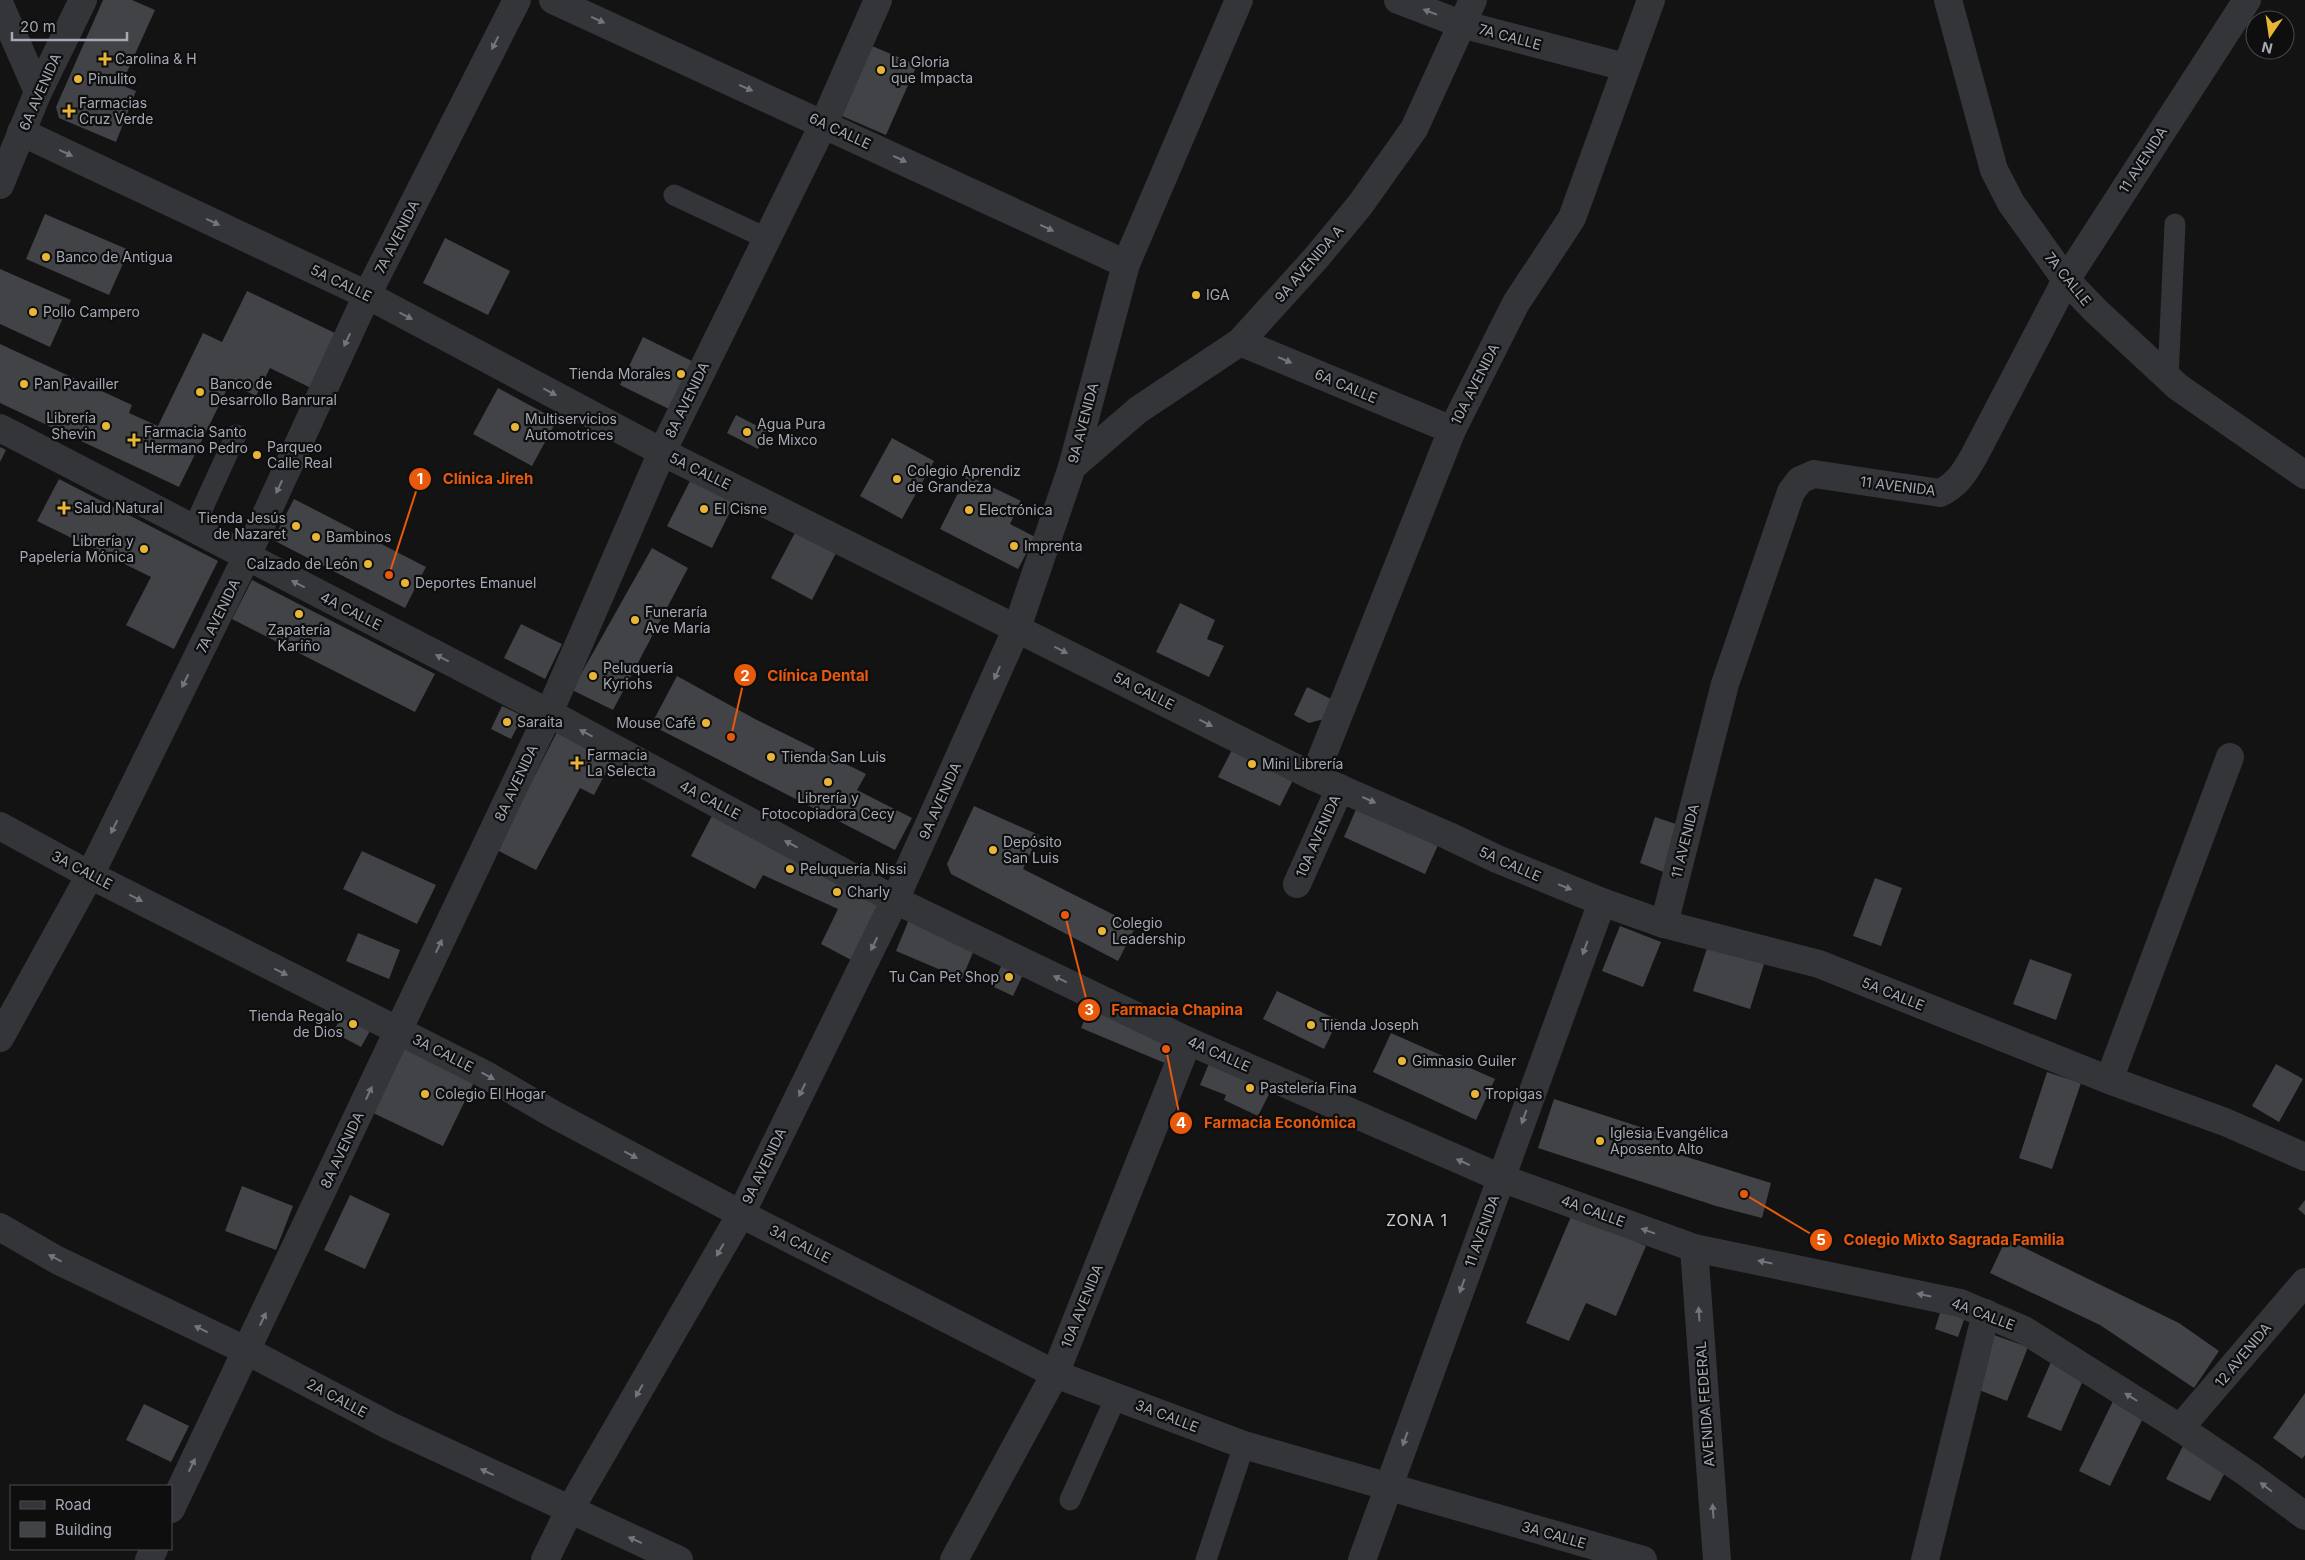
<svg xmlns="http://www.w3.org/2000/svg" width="2305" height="1560" font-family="Inter,sans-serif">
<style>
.building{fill:#424347}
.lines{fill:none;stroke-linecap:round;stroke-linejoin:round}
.service{stroke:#343539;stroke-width:21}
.minor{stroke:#343539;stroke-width:28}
.tertiary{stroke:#343539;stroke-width:28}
.oneway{fill:#72757d}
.poi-dot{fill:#e8b537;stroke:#0e0e0f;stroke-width:2}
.labels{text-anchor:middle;stroke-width:4.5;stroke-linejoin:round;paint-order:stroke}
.street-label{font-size:14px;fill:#a5a9b4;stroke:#0e0e0f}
.poi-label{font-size:14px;fill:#a5a9b4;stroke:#0e0e0f;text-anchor:start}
.quarter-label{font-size:16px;letter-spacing:1px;fill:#c6c8d0;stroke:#0e0e0f}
.leader{fill:none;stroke:#e8590c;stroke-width:2}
.callout-dot{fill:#e8590c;stroke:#0e0e0f;stroke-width:2}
.mark-label{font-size:15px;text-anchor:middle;font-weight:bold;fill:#fff}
.callout-label{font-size:15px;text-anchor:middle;font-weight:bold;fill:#e8590c;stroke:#0e0e0f;stroke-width:4.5;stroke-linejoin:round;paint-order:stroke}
</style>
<rect width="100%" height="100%" fill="#131314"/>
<!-- building -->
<g class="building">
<path d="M103 0H132L155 10 121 85 136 91 116 142 59 118 56 107Z"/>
<path d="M872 46 917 65 886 135 842 116Z"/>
<path d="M45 214 129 250 109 295 26 259Z"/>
<path d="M445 238 510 271 488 315 423 283Z"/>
<path d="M0 269 71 300 50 347 0 324Z"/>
<path d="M247 291 337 334 311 388 270 368 256 396 230 383 179 487 0 403V344L132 405 129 413 158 426 203 333 222 342Z"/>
<path d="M643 337 700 365 677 413 620 385Z"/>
<path d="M498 388 557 420 532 466 473 434Z"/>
<path d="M736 415 767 431 758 449 727 433Z"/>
<path d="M892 438 934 461 902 519 860 496Z"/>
<path d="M0 447 6 450 0 462Z"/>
<path d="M967 475 1021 501 1010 524 1035 537 1018 569 940 529Z"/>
<path d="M59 479 218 561 174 649 126 625 151 577 37 521Z"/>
<path d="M690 481 740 492 712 548 667 526Z"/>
<path d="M294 499 426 567 405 608 273 540Z"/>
<path d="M797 529 837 551 812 600 771 578Z"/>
<path d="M652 548 688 568 613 710 572 690Z"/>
<path d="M252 580 435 674 415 712 232 619Z"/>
<path d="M1180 603 1215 620 1207 639 1224 646 1209 677 1156 652Z"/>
<path d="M521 624 562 644 545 679 504 658Z"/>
<path d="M677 676 755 719 866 774 857 790 912 818 895 850 651 725Z"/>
<path d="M1307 687 1333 700 1324 719 1309 723 1294 715Z"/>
<path d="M502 706 523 716 511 739 491 729Z"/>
<path d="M558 730 613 759 594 795 580 788 536 870 497 850Z"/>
<path d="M1235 744 1296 774 1280 806 1218 777Z"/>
<path d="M1361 798 1443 834 1425 874 1344 837Z"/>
<path d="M974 806 1039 835 1023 869 1136 926 1118 961 951 874 947 864Z"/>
<path d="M715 810 887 898 855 962 821 944 838 909 763 875 755 889 691 856Z"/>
<path d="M1655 817 1685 827 1669 874 1640 863Z"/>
<path d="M362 851 436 885 417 924 343 889Z"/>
<path d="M1875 878 1902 888 1881 946 1853 936Z"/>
<path d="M910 917 976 945 962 979 896 951Z"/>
<path d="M1620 926 1661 942 1643 987 1602 971Z"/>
<path d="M358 933 400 950 389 979 346 961Z"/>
<path d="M1709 942 1765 961 1750 1009 1693 991Z"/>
<path d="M1005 958 1026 968 1013 996 992 986Z"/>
<path d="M2030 959 2072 974 2056 1020 2013 1004Z"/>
<path d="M1277 991 1338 1020 1324 1049 1263 1019Z"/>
<path d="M1093 1000 1183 1041 1172 1066 1081 1028Z"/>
<path d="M348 1006 370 1031 361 1047 333 1032Z"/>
<path d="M1391 1033 1495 1079 1476 1120 1373 1072Z"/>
<path d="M408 1041 478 1074 443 1146 373 1113Z"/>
<path d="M1213 1054 1275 1082 1258 1116 1224 1100 1226 1095 1200 1085Z"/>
<path d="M2276 1064 2303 1079 2279 1122 2252 1106Z"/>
<path d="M2047 1072 2081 1083 2052 1169 2019 1158Z"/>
<path d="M1554 1099 1662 1134 1658 1148 1771 1183 1762 1218 1716 1206 1538 1148Z"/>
<path d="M242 1186 293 1206 276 1250 225 1231Z"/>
<path d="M350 1195 390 1214 365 1269 324 1250Z"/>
<path d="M2305 1200V1215L2298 1209Z"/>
<path d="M1572 1214 1646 1246 1616 1316 1586 1303 1569 1341 1526 1323Z"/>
<path d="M2006 1239 2179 1323 2219 1351 2194 1388 2100 1325 1990 1273Z"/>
<path d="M1943 1303 1967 1311 1958 1337 1935 1329Z"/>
<path d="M1994 1335 2028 1347 2007 1401 1974 1388Z"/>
<path d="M2051 1362 2085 1376 2061 1431 2027 1417Z"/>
<path d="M2305 1393V1455L2302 1459 2273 1438Z"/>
<path d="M2115 1397 2146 1412 2110 1486 2079 1471Z"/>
<path d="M144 1404 189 1426 171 1462 126 1440Z"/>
<path d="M2184 1444 2228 1467 2210 1501 2166 1479Z"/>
</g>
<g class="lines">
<!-- service -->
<g class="service">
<path d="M674 195 768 239"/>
<path d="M2168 378 2175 224"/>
<path d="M193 529 236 435"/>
<path d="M1070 1500 1116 1397"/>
<path d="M1206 1560 1244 1445"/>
</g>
<!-- minor -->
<g class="minor">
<path d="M553 0 1126 264"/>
<path d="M1948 0 1994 170 2011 203 2066 280 2096 311 2178 387 2305 475"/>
<path d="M1461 24 1625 67"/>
<path d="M1240 342 1452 430"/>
<path d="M1072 467 1126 264 1239 0"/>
<path d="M1314 777 1452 430 1516 303 1572 218 1651 0"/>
<path d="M0 826 90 875 488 1076 553 1114 741 1214 1055 1374 1244 1445 1643 1560"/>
<path d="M1297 884 1340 788"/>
<path d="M1664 924 1725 684 1791 492 1800 480 1814 474 1940 493C1957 485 1965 472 1974 456L2066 280 2247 0"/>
<path d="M0 1038 90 875 246 558 367 295 517 0"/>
<path d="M2109 1080 2230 757"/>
<path d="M0 1227 57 1260 247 1351 390 1426 679 1560"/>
<path d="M1694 1248 1717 1560"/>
<path d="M2180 1428 2305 1282"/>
<path d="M171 1509 549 713 662 452 824 123 878 0"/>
<path d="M149 1560 154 1549"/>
<path d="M545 1560 569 1511 741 1214 895 900"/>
<path d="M954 1560 1055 1374 1188 1041"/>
<path d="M1362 1560 1602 902"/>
<path d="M1925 1560 1986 1313"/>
</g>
<!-- tertiary -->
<g class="tertiary">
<path d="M1398 0 1461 24"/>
<path d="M0 5 38 92"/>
<path d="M21 132 367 295 662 452 1314 777 1449 836 1497 859 1602 902 1664 924 1819 964 2109 1080 2225 1122 2305 1157"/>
<path d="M0 185 38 92 83 0"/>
<path d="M0 428 549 713 895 900 1188 1041 1501 1178 1694 1248 1960 1303 2024 1330 2180 1428 2248 1474 2305 1516"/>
<path d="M895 900 1017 628 1072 467 1138 410 1240 342 1316 258 1360 205 1414 129 1473 0"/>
</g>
</g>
<!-- one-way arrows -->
<defs><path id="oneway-solid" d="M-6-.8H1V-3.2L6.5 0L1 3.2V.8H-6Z" transform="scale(1.25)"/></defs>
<g class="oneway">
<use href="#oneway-solid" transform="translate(1430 12) rotate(-159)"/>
<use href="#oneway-solid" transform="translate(598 20) rotate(24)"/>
<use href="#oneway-solid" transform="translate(495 43) rotate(117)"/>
<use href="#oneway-solid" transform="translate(746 88) rotate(24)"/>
<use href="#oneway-solid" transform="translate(66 153) rotate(25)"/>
<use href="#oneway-solid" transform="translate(900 159) rotate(25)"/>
<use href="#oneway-solid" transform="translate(213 222) rotate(25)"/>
<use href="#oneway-solid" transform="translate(1047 228) rotate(25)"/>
<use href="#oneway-solid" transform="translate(406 316) rotate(28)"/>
<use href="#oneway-solid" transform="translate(347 340) rotate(115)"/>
<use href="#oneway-solid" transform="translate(1285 360) rotate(23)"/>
<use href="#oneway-solid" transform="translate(550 392) rotate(28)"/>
<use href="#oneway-solid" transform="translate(279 487) rotate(115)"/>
<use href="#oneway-solid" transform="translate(298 584) rotate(-153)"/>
<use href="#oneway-solid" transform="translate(1061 650) rotate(27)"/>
<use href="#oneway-solid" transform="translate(442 658) rotate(-153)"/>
<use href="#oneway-solid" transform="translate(997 673) rotate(114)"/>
<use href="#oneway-solid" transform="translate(185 681) rotate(116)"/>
<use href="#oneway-solid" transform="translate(1206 723) rotate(27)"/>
<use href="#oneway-solid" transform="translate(586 733) rotate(-152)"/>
<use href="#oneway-solid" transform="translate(1369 800) rotate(24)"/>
<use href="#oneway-solid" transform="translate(114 827) rotate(116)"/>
<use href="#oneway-solid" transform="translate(791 844) rotate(-152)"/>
<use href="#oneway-solid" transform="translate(1565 887) rotate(22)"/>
<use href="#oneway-solid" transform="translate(136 898) rotate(27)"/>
<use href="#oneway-solid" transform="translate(874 944) rotate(116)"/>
<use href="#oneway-solid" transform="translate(439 946) rotate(-65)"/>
<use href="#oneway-solid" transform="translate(1585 948) rotate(110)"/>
<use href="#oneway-solid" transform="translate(281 972) rotate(26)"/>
<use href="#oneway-solid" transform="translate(1060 979) rotate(-154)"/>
<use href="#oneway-solid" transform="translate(488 1076) rotate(29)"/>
<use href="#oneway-solid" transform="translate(802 1090) rotate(116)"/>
<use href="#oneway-solid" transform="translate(369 1093) rotate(-65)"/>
<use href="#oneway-solid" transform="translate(1524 1117) rotate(110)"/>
<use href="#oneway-solid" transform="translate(631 1155) rotate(28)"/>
<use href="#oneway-solid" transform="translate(1463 1162) rotate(-156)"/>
<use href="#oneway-solid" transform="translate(1648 1231) rotate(-160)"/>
<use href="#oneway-solid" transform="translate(720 1250) rotate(120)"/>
<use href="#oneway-solid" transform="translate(55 1258) rotate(-152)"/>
<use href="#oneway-solid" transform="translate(1765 1262) rotate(-168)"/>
<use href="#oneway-solid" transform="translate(1462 1286) rotate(110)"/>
<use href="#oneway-solid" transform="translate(1924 1295) rotate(-168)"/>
<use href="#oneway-solid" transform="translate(1699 1314) rotate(-94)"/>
<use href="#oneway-solid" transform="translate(263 1319) rotate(-65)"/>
<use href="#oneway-solid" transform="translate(201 1329) rotate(-154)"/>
<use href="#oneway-solid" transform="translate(639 1391) rotate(120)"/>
<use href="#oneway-solid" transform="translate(2131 1397) rotate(-148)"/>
<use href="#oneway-solid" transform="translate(1405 1439) rotate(110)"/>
<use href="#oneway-solid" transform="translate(192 1465) rotate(-64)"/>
<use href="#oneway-solid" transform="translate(487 1472) rotate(-155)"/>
<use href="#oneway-solid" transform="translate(2266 1487) rotate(-143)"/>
<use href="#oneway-solid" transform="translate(1713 1511) rotate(-94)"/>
<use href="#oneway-solid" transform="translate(635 1540) rotate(-156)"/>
</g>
<!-- markers -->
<g class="poi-dot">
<path d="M102.5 51.5h5v5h5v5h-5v5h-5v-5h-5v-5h5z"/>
<circle cx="881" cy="70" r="5"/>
<circle cx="78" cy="79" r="5"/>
<path d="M66.5 103.5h5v5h5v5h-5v5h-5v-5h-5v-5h5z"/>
<circle cx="46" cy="257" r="5"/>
<circle cx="1196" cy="295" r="5"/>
<circle cx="33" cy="312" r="5"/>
<circle cx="681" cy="374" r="5"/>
<circle cx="24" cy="384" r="5"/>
<circle cx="200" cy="392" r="5"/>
<circle cx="106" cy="426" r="5"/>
<circle cx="515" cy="427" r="5"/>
<circle cx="747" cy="432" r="5"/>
<path d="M131.5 432.5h5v5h5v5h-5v5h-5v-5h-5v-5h5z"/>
<circle cx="257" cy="455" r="5"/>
<circle cx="897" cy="479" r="5"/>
<path d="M61.5 500.5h5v5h5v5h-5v5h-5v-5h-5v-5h5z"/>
<circle cx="704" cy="509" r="5"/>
<circle cx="969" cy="510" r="5"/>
<circle cx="296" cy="526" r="5"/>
<circle cx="316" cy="537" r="5"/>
<circle cx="1014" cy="546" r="5"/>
<circle cx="144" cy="549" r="5"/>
<circle cx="368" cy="564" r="5"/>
<circle cx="405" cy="583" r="5"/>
<circle cx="299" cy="614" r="5"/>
<circle cx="635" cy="620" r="5"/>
<circle cx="593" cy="676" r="5"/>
<circle cx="507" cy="722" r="5"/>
<circle cx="706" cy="723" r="5"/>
<circle cx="771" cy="757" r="5"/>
<path d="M574.5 755.5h5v5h5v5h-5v5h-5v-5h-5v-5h5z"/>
<circle cx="1252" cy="764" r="5"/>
<circle cx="828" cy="782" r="5"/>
<circle cx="993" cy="850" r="5"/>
<circle cx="790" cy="869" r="5"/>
<circle cx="837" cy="892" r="5"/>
<circle cx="1102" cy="931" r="5"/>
<circle cx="1009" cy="977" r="5"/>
<circle cx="353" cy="1024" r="5"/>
<circle cx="1311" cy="1025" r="5"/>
<circle cx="1402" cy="1061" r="5"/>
<circle cx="1250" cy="1088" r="5"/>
<circle cx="425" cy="1094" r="5"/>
<circle cx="1475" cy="1094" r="5"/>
<circle cx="1600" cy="1141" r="5"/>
</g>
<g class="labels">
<!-- street labels -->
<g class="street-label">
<text transform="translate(1510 37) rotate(15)" y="5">7A CALLE</text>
<text transform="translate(40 92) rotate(-66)" y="5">6A AVENIDA</text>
<text transform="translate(840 131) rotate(25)" y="5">6A CALLE</text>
<text transform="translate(2143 160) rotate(-57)" y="5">11 AVENIDA</text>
<text transform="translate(397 237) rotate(-63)" y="5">7A AVENIDA</text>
<text transform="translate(1309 264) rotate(-49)" y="5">9A AVENIDA A</text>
<text transform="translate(2068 279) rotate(51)" y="5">7A CALLE</text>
<text transform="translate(341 283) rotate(26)" y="5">5A CALLE</text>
<text transform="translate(1475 384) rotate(-63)" y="5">10A AVENIDA</text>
<text transform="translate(1346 386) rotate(23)" y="5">6A CALLE</text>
<text transform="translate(687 400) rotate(-64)" y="5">8A AVENIDA</text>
<text transform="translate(1083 423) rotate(-75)" y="5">9A AVENIDA</text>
<text transform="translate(700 471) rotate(26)" y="5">5A CALLE</text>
<text transform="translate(1898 486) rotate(7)" y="5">11 AVENIDA</text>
<text transform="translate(351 611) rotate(27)" y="5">4A CALLE</text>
<text transform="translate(218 616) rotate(-64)" y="5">7A AVENIDA</text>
<text transform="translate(1144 691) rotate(27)" y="5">5A CALLE</text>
<text transform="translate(516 783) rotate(-65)" y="5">8A AVENIDA</text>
<text transform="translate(710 800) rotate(28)" y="5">4A CALLE</text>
<text transform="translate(940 801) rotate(-66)" y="5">9A AVENIDA</text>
<text transform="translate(1318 836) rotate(-66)" y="5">10A AVENIDA</text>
<text transform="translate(1685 841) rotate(-76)" y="5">11 AVENIDA</text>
<text transform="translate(1510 864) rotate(24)" y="5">5A CALLE</text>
<text transform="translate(82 870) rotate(28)" y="5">3A CALLE</text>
<text transform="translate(1893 994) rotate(22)" y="5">5A CALLE</text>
<text transform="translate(443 1053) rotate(27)" y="5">3A CALLE</text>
<text transform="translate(1219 1054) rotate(24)" y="5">4A CALLE</text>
<text transform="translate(342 1150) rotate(-65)" y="5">8A AVENIDA</text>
<text transform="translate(764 1166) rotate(-64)" y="5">9A AVENIDA</text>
<text transform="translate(1593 1211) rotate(20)" y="5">4A CALLE</text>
<text transform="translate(1482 1231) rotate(-70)" y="5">11 AVENIDA</text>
<text transform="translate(800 1244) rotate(27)" y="5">3A CALLE</text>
<text transform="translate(1082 1306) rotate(-68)" y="5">10A AVENIDA</text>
<text transform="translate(1983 1314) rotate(21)" y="5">4A CALLE</text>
<text transform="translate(2243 1355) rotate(-50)" y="5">12 AVENIDA</text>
<text transform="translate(337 1398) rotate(28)" y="5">2A CALLE</text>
<text transform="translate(1705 1404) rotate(-94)" y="5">AVENIDA FEDERAL</text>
<text transform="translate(1167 1416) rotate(21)" y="5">3A CALLE</text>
<text transform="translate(1554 1535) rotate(16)" y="5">3A CALLE</text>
</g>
<!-- poi labels -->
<g class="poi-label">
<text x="115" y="64">Carolina &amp; H</text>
<text x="891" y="67">La Gloria<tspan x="891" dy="16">que Impacta</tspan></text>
<text x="88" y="84">Pinulito</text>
<text x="79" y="108">Farmacias<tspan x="79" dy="16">Cruz Verde</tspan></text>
<text x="56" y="262">Banco de Antigua</text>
<text x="1206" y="300">IGA</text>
<text x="43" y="317">Pollo Campero</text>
<text x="671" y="379" text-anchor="end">Tienda Morales</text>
<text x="34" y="389">Pan Pavailler</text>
<text x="210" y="389">Banco de<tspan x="210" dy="16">Desarrollo Banrural</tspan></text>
<text x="96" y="423" text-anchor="end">Librería<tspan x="96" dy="16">Shevin</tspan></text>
<text x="525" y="424">Multiservicios<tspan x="525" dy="16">Automotrices</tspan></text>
<text x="757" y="429">Agua Pura<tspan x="757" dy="16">de Mixco</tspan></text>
<text x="144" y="437">Farmacia Santo<tspan x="144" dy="16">Hermano Pedro</tspan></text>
<text x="267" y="452">Parqueo<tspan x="267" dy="16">Calle Real</tspan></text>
<text x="907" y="476">Colegio Aprendiz<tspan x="907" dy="16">de Grandeza</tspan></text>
<text x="74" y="513">Salud Natural</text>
<text x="714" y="514">El Cisne</text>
<text x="979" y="515">Electrónica</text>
<text x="286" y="523" text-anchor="end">Tienda Jesús<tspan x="286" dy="16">de Nazaret</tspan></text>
<text x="326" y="542">Bambinos</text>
<text x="134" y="546" text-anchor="end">Librería y<tspan x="134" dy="16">Papelería Mónica</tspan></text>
<text x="1024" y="551">Imprenta</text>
<text x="358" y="569" text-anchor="end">Calzado de León</text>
<text x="415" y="588">Deportes Emanuel</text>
<text x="645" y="617">Funeraría<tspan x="645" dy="16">Ave María</tspan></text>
<text x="299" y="635" text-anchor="middle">Zapatería<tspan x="299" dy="16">Kariño</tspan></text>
<text x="603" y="673">Peluquería<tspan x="603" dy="16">Kyriohs</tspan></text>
<text x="517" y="727">Saraita</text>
<text x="696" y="728" text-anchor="end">Mouse Café</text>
<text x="587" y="760">Farmacia<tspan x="587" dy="16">La Selecta</tspan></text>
<text x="781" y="762">Tienda San Luis</text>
<text x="1262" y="769">Mini Librería</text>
<text x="828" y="803" text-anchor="middle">Librería y<tspan x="828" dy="16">Fotocopiadora Cecy</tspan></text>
<text x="1003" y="847">Depósito<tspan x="1003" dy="16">San Luis</tspan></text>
<text x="800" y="874">Peluquería Nissi</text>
<text x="847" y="897">Charly</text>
<text x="1112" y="928">Colegio<tspan x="1112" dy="16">Leadership</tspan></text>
<text x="999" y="982" text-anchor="end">Tu Can Pet Shop</text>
<text x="343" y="1021" text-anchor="end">Tienda Regalo<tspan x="343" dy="16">de Dios</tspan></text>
<text x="1321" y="1030">Tienda Joseph</text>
<text x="1412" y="1066">Gimnasio Guiler</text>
<text x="1260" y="1093">Pastelería Fina</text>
<text x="435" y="1099">Colegio El Hogar</text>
<text x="1485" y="1099">Tropigas</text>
<text x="1610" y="1138">Iglesia Evangélica<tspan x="1610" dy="16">Aposento Alto</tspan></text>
</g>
<!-- quarter labels -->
<g class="quarter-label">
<text x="1417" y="1226">ZONA 1</text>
</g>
</g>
<!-- callouts -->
<path class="leader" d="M389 575L420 479M731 737L745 675M1065 915L1089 1010M1166 1049L1181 1123M1744 1194L1821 1240"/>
<g class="callout-dot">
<circle cx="389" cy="575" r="5"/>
<circle cx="731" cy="737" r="5"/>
<circle cx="1065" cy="915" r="5"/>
<circle cx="1166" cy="1049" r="5"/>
<circle cx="1744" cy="1194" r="5"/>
<circle cx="420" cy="479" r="12"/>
<circle cx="745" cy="675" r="12"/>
<circle cx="1089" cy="1010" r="12"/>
<circle cx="1181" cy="1123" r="12"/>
<circle cx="1821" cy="1240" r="12"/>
</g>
<g class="mark-label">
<text x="420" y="484">1</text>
<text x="745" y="681">2</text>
<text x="1089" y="1015">3</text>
<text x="1181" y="1128">4</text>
<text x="1821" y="1245">5</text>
</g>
<g class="callout-label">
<text x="488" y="484">Clínica Jireh</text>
<text x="818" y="681">Clínica Dental</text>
<text x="1177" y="1015">Farmacia Chapina</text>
<text x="1280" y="1128">Farmacia Económica</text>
<text x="1954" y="1245">Colegio Mixto Sagrada Familia</text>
</g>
<!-- legend -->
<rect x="10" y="1485" width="162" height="65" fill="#0e0e0f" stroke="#4a4c51"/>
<rect x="20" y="1501" width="25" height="8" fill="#343539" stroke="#4a4c51"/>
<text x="55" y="1510" font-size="15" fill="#a5a9b4">Road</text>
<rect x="20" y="1522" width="25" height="15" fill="#424347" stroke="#4a4c51"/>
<text x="55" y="1535" font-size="15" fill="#a5a9b4">Building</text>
<!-- north arrow -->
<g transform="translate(2270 35) rotate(193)"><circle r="24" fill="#0e0e0f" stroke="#4a4c51"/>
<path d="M0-4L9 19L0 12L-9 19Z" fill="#e8b537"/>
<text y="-8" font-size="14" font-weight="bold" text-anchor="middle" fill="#a5a9b4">N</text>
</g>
<!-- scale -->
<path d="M12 32v8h115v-8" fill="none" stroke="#a5a9b4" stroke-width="2.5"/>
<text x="20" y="32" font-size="15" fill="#a5a9b4" stroke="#0e0e0f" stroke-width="4" paint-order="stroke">20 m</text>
</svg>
